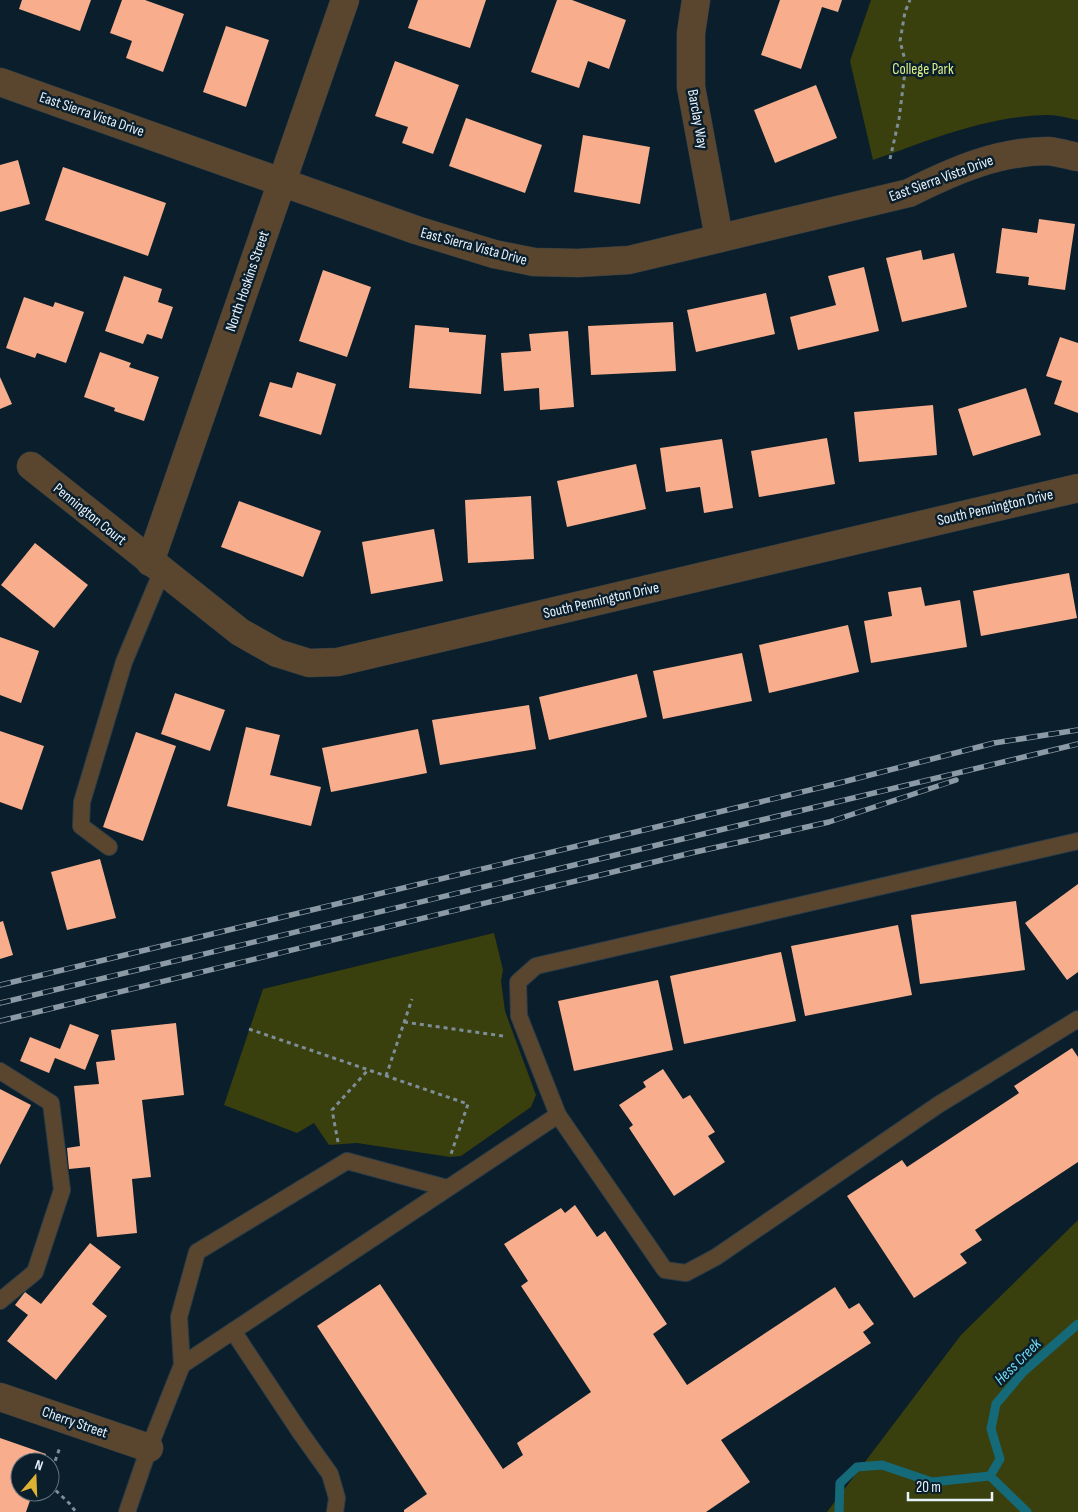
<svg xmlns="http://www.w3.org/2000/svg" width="1078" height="1512" font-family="'Sofia Sans Condensed',sans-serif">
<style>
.green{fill:#393f0d}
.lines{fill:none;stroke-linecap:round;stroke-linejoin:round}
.stream{stroke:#156a7a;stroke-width:9}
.building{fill:#f8ae8d}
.lane-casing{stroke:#2a3c48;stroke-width:18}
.street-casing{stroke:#2a3c48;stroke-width:29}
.path{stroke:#7e8e99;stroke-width:3;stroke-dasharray:4 4;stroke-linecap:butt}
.lane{stroke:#5a462f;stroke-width:16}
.street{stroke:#5a462f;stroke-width:28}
.rail-casing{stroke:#8b9aa5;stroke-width:5.5}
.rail{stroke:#0b1e2b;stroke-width:4;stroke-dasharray:11;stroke-linecap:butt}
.labels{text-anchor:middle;stroke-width:5;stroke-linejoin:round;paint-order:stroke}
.park-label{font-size:15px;fill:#dfef88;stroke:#0b1e2b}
.street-label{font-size:15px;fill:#e6f2fc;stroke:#0b1e2b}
.water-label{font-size:16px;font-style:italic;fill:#74def5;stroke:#0b1e2b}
</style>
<rect width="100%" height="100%" fill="#0b1e2b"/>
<!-- green -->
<g class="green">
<path d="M871 0H1078V120C1068 118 1057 115 1048 115 986 116 930 140 873 160L850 61Z"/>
<path d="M494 933 503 970 501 981 505 1011 536 1095 531 1107 461 1156 450 1157 357 1143 329 1145 314 1123 297 1133 224 1105 263 989Z"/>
<path d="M1078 1220V1512H827L961 1335Z"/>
</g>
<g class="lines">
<!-- stream -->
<g class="stream">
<path d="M990 1476 1027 1512"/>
<path d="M839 1512 840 1483 857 1467 882 1465 932 1482 990 1476 1000 1459 991 1429 996 1404 1023 1372 1078 1324"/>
</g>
</g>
<!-- building -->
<g class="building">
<path d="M22 0H91L80 31 19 9Z"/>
<path d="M122 0H145L184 14 163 72 126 58 132 41 110 33Z"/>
<path d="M418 0H486L470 48 408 28Z"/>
<path d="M557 0H572L626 20 609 69 588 61 579 88 531 72Z"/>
<path d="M780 0H842L838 12 822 7 801 69 761 55Z"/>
<path d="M226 26 269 40 246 107 203 92Z"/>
<path d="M395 61 459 85 433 154 402 143 408 127 375 116Z"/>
<path d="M816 85 837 138 775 163 754 110Z"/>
<path d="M466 118 542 145 525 193 449 166Z"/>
<path d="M583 135 650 147 640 204 574 192Z"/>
<path d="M18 160 30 204 0 212V165Z"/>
<path d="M63 167 166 203 148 256 45 220Z"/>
<path d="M1039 219 1075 224 1065 290 1028 285 1029 277 996 273 1002 228 1037 233Z"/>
<path d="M921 250 923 260 954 253 967 307 902 322 886 258Z"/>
<path d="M864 267 879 331 798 350 790 317 836 305 828 276Z"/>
<path d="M323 270 371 287 347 357 299 341Z"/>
<path d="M124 276 162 289 158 302 173 307 162 339 147 334 143 344 105 331Z"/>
<path d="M766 293 775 334 696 352 687 310Z"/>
<path d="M24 297 53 307 55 302 84 312 66 363 37 353 35 358 6 348Z"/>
<path d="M673 322 676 371 591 375 588 326Z"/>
<path d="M415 325 449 328V332L486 335 481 394 409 388Z"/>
<path d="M568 331 574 407 540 410 539 388 504 391 501 353 531 351 529 334Z"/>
<path d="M1060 337 1078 343V413L1054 404 1062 381 1046 376Z"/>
<path d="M100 352 131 363 129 367 159 377 144 421 114 411 115 408 84 397Z"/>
<path d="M297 372 336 384 321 435 259 416 270 382 292 388Z"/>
<path d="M0 377 12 404 0 409Z"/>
<path d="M1026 388 1041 435 973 456 958 409Z"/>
<path d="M933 405 937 455 859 462 854 412Z"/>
<path d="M827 438 835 484 759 497 751 451Z"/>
<path d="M722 439 733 508 704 513 700 487 666 492 660 448Z"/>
<path d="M636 464 646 509 567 527 557 481Z"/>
<path d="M531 496 534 559 468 563 465 500Z"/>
<path d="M239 501 321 531 303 577 221 547Z"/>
<path d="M434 529 443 581 371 594 362 542Z"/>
<path d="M35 543 88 585 54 628 1 585Z"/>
<path d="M1069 573 1077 618 981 636 973 591Z"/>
<path d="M921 587 925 606 960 600 967 647 871 663 864 621 892 616 888 592Z"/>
<path d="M848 625 859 672 769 693 759 645Z"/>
<path d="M0 637 39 651 21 703 0 695Z"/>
<path d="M742 653 752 701 663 719 653 671Z"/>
<path d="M637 674 647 717 549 740 539 697Z"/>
<path d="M175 693 225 710 210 751 161 734Z"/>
<path d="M529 705 536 749 440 765 432 720Z"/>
<path d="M246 727 280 735 270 775 321 787 311 826 227 806Z"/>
<path d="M418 729 427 773 331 792 322 748Z"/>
<path d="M0 731 44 746 22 810 0 802Z"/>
<path d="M136 732 176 746 143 841 103 827Z"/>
<path d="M100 859 116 918 67 930 51 872Z"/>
<path d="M1078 884V972L1067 980 1025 923Z"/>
<path d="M1016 901 1025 970 920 984 911 915Z"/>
<path d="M3 921 13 955 0 959V922Z"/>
<path d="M898 925 912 995 805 1016 791 946Z"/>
<path d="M781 952 796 1021 684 1044 670 976Z"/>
<path d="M658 980 673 1050 574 1071 558 1001Z"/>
<path d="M176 1023 184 1095 142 1100 151 1177 132 1179 137 1233 97 1237 90 1167 69 1169 67 1148 80 1146 74 1086 99 1084 96 1062 115 1060 111 1030Z"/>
<path d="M70 1024 99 1035 85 1070 55 1058 49 1073 20 1061 30 1037 60 1049Z"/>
<path d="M1072 1048 1078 1057V1162L975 1230 982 1240 960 1254 967 1263 914 1298 847 1196 902 1160 907 1167 1019 1093 1014 1086Z"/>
<path d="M663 1069 683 1099 690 1095 715 1132 708 1136 725 1162 674 1196 629 1128 633 1125 619 1105 646 1087 643 1082Z"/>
<path d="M0 1089 31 1105 0 1165Z"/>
<path d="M575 1205 597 1237 605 1231 667 1324 653 1334 687 1385 835 1287 849 1309 859 1303 874 1324 863 1332 871 1343 721 1440 750 1482 706 1512H404V1510L427 1494 317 1326 380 1284 503 1469 523 1455 517 1443 591 1392 521 1286 528 1281 504 1244 561 1208 565 1213Z"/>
<path d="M90 1243 121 1267 92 1304 107 1316 56 1380 7 1341 28 1315 15 1305 25 1292 41 1304Z"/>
<path d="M0 1438 46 1454 44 1462H20V1492H33L26 1512H0Z"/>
</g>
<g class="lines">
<defs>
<g id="lane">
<path d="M1078 841 536 966 518 982 519 1016 558 1115 665 1270 686 1273 716 1257 938 1105 1078 1019"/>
<path d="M109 847 81 826 82 802 124 662 162 571"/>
<path d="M0 1071 51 1103 62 1190 35 1272 0 1301"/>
<path d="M233 1331 300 1432 330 1474 337 1498 335 1512"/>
<path d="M182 1365 179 1317 197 1252 347 1161 447 1188"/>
<path d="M127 1512 149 1448 182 1365 558 1115"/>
</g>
<g id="street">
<path d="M696 0 691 33V87L719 238"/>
<path d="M0 82 416 230 494 254 534 262 578 263 629 260 909 193C953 171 998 151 1048 151 1058 152 1068 155 1078 157"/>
<path d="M31 466 240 632 277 653 309 663 338 662 1078 488"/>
<path d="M150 562 345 0"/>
<path d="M0 1397 149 1448"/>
</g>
</defs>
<!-- lane casing -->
<use href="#lane" class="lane-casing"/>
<!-- street casing -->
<use href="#street" class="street-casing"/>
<!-- path -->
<g class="path">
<path d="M890 159 899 119 906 64 900 41 905 12 910 0"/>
<path d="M404 1022 503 1036"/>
<path d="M249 1029 468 1104 450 1157"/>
<path d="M386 1076 412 999"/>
<path d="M338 1142 332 1110 368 1070"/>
<path d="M50 1476 60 1447"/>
<path d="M50 1485 69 1503 76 1512"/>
</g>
<!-- lane -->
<use href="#lane" class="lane"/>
<!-- street -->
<use href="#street" class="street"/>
<defs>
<g id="rail">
<path d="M0 985 839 783 994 743 1078 730"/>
<path d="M0 1003 1078 744"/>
<path d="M0 1021 691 853 829 822 956 780"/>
</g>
</defs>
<!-- rail casing -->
<use href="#rail" class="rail-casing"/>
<!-- rail -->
<use href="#rail" class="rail"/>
</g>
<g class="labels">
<!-- park labels -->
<g class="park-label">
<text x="923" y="74">College Park</text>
</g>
<!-- street labels -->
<g class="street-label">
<text transform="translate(92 114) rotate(19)" y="5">East Sierra Vista Drive</text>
<text transform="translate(698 119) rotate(80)" y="5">Barclay Way</text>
<text transform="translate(941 178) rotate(-20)" y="5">East Sierra Vista Drive</text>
<text transform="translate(474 246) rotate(15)" y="5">East Sierra Vista Drive</text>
<text transform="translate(247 281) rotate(-71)" y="5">North Hoskins Street</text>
<text transform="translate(995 507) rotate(-13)" y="5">South Pennington Drive</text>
<text transform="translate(90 514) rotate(39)" y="5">Pennington Court</text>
<text transform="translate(601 600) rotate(-13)" y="5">South Pennington Drive</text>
<text transform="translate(75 1422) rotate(19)" y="5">Cherry Street</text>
</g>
<!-- water labels -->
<g class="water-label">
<text transform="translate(1017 1361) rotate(-45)" y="6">Hess Creek</text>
</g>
</g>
<!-- north arrow -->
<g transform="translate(35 1477) rotate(19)"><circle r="24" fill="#0b1e2b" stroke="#63737f"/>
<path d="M0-4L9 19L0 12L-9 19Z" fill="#dbb233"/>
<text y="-8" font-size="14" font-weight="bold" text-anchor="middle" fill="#e6f2fc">N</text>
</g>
<!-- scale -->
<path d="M908 1492v8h84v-8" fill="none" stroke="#e6f2fc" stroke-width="2.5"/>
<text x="916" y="1492" font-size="15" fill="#e6f2fc" stroke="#0b1e2b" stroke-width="4" paint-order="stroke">20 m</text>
</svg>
